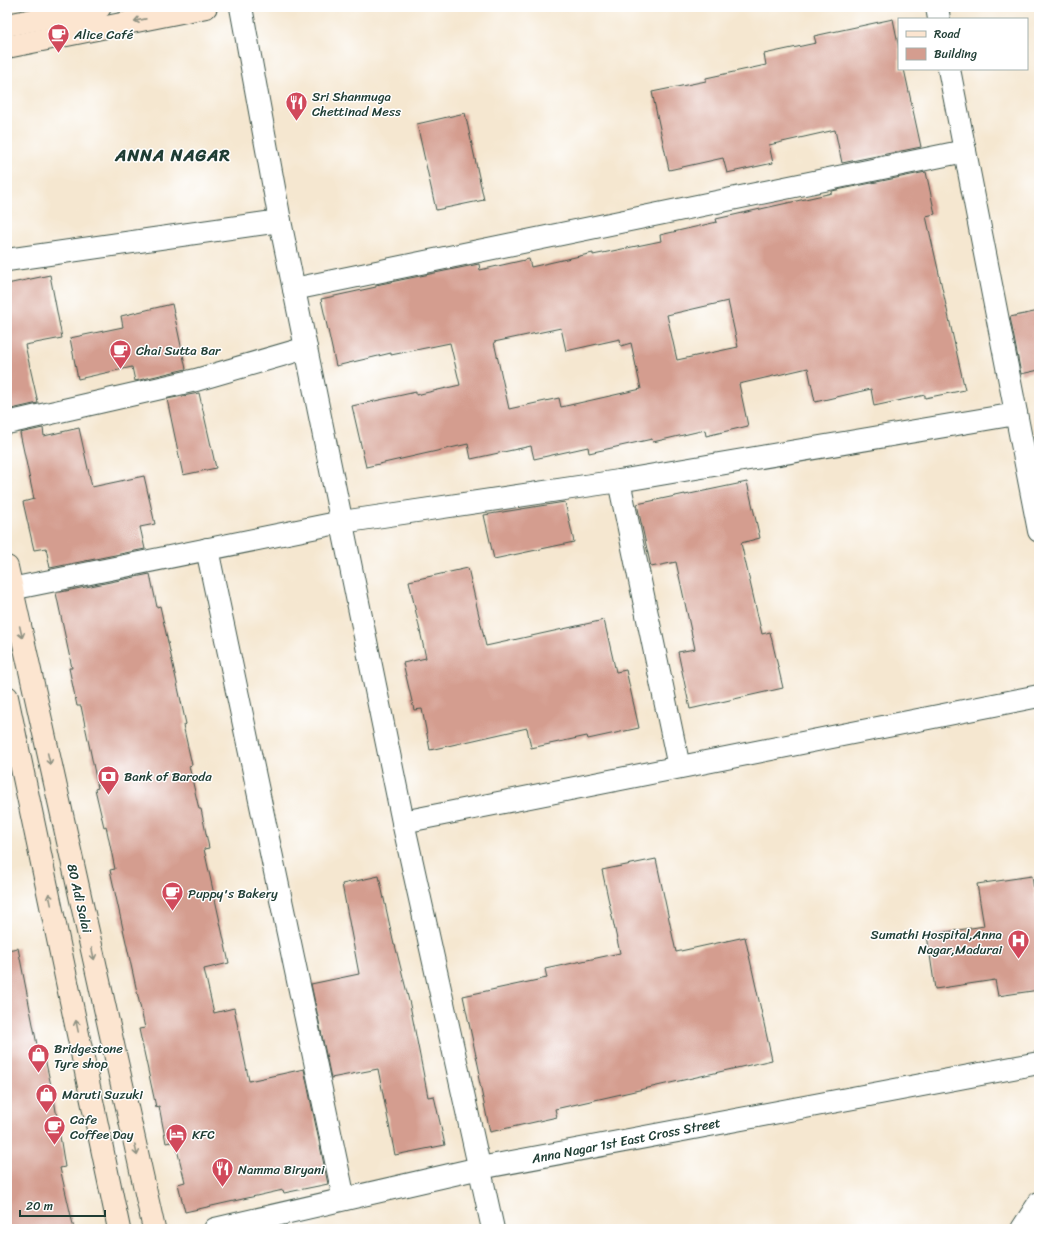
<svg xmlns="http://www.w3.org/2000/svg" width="1046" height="1236" font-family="Sriracha,sans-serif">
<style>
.building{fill:#d49d8f;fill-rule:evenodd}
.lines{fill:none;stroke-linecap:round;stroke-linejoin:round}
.street-casing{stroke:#3f564b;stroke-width:24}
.secondary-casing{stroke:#3f564b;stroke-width:24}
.street{stroke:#fff;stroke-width:22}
.secondary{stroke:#fce5d0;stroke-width:22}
.oneway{stroke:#8e9182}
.labels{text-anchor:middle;stroke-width:3;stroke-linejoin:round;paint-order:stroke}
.poi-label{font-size:13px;fill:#1f3d34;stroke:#fff;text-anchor:start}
.street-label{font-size:13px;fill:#1f3d34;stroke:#fff}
.district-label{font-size:17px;font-weight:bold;letter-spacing:1px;fill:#1f3d34;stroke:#fff}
</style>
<rect width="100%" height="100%" fill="#fff"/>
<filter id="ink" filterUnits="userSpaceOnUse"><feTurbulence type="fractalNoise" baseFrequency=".025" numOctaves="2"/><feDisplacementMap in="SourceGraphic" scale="8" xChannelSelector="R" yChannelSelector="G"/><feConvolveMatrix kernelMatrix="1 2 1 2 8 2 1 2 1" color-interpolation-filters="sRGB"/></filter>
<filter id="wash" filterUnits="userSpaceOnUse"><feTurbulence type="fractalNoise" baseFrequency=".012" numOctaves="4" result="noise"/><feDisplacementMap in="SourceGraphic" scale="16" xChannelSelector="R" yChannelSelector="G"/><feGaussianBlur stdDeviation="0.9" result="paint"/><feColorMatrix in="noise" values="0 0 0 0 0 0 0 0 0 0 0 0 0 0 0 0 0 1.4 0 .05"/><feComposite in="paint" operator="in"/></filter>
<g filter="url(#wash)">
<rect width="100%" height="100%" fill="#f5e7d0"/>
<g id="blocks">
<!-- building -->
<g class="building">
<path d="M893 19 899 48V69H904L921 147 842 163 835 130 769 145 773 163 727 173 723 158 669 170 652 92 706 81V78L766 65 764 54 816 43 814 36Z"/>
<path d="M465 113 484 200 436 210 417 124Z"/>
<path d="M926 172 935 214 926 216 965 390 925 398V395L874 406 871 389 815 402 808 368 739 384 748 426 706 436 705 430 653 442 652 439 589 453 588 447 534 459 531 446 471 459 468 444 366 467 352 406 416 392V395L460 385 450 343 391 355V353L336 366 321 299 376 287V285L479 264 480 270 529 259 531 267 593 253V255L661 241 660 235 717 222 716 219 832 193V191ZM728 301 738 347 677 360 667 315ZM561 328 566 351 620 339 621 346 631 343 641 389 561 407 559 398 509 409 494 342Z"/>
<path d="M50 275 62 338 25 345 38 403 7 410V284Z"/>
<path d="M172 304 186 369 135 381 132 367 78 379 70 338 123 327 121 316Z"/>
<path d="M1039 311V370L1021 374 1010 317Z"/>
<path d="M199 393 216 468 183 475 167 399Z"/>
<path d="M43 428 44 436 79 428 92 487 144 476 155 524 140 527 145 549 50 568 46 548 34 550 23 502 34 499 20 433Z"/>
<path d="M747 482 760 538 741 543 762 634 770 632 783 688 690 709 678 652 695 649 676 562 651 567 637 504 685 494V495Z"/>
<path d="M565 502 574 542 494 559 484 515Z"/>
<path d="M468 568 486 646 604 620 616 672 626 670 639 728 588 739 587 736 531 748 527 728 430 750 422 709 414 710 403 663 426 658 409 581Z"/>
<path d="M150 574 157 607 160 606 186 724 183 725 192 765 189 766 199 809H201L209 848 204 849 229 963 204 969 214 1013 234 1008 249 1081 304 1069 328 1184 284 1193 283 1190 185 1212 178 1184 185 1182 175 1141 166 1143 159 1106 156 1107 139 1029 145 1028 110 870 115 869 106 826 104 827 95 789 98 788 81 706H77L69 668H72L56 593Z"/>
<path d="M656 859 676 952 745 937 772 1060 555 1109 557 1117 490 1132 478 1075 480 1074 463 996 547 978 545 969 620 953 602 870Z"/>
<path d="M379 876 394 945H395L410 1005 428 1097 434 1096 445 1145 395 1155 378 1069 331 1078 311 984 359 974 342 884Z"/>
<path d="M1032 876 1039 924V990L998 996 995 980 935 989 927 935 984 926 977 884Z"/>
<path d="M18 948 39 1055 44 1054 54 1099 65 1167 60 1168 74 1229H7V950Z"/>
</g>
</g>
</g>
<g filter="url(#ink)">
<use href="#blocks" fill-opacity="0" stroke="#3f564b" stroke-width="1"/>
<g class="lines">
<defs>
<g id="street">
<path d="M241 7 280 221 403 822 493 1229"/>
<path d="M937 7 939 19"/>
<path d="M949 69 1039 531"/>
<path d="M7 260 280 221"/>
<path d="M294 289 965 151"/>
<path d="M7 423 196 380 306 348"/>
<path d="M207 549 344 1199"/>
<path d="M11 589 342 522 619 481"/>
<path d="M679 767 619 481 1016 414"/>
<path d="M403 822 1039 696"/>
<path d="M215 1229 480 1168 1039 1063"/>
<path d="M1022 1229 1039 1203"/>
</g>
<g id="secondary">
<path d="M7 25 100 7"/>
<path d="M7 47 206 7"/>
<path d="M7 567 154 1229"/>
<path d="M7 697 119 1229"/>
</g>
</defs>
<!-- street casing -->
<use href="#street" class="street-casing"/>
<!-- secondary casing -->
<use href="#secondary" class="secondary-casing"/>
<!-- street -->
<use href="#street" class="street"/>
<!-- secondary -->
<use href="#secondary" class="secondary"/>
</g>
<!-- one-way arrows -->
<defs><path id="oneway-shaft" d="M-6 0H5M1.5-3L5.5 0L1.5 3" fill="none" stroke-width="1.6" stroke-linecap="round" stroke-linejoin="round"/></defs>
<g class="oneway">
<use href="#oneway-shaft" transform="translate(140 20) rotate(169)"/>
<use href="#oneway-shaft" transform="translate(21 632) rotate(77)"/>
<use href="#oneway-shaft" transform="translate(49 759) rotate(77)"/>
<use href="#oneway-shaft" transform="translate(50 899) rotate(-102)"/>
<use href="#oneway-shaft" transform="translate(93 954) rotate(77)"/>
<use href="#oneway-shaft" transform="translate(77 1026) rotate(-102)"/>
<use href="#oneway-shaft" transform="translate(136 1150) rotate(78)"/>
</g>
</g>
<!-- icons -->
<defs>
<symbol id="cafe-pin" viewBox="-11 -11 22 30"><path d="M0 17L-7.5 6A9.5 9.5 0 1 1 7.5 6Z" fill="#d1495b" stroke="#fff"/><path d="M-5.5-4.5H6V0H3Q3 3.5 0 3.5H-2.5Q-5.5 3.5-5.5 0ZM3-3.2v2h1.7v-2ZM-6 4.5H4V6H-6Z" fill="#fff"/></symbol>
<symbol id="restaurant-pin" viewBox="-11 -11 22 30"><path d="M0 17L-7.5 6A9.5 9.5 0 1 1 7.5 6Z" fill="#d1495b" stroke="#fff"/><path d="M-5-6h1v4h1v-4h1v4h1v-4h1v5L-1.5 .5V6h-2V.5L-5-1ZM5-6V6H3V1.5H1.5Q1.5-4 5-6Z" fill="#fff"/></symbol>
<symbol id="bank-pin" viewBox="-11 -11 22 30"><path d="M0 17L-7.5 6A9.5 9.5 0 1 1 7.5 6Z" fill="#d1495b" stroke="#fff"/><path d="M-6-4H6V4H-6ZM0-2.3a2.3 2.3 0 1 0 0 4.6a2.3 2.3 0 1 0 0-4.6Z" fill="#fff"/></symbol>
<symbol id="hospital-pin" viewBox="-11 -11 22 30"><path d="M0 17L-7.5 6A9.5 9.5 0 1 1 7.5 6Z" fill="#d1495b" stroke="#fff"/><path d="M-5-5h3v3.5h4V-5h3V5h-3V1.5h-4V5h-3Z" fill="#fff"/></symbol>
<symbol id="shop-pin" viewBox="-11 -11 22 30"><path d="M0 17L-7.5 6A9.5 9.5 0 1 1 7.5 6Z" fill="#d1495b" stroke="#fff"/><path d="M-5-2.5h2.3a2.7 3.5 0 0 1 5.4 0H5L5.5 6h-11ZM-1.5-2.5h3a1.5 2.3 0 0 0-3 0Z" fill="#fff"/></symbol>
<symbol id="hotel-pin" viewBox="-11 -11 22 30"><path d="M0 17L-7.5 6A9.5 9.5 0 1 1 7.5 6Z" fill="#d1495b" stroke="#fff"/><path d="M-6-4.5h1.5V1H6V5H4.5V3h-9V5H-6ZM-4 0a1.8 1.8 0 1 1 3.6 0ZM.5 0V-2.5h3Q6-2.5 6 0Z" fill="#fff"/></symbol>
</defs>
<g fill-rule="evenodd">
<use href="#cafe-pin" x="46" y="22" width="25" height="34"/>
<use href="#restaurant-pin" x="284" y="90" width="25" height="34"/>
<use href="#cafe-pin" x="108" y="338" width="25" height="34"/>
<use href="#bank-pin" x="96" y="764" width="25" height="34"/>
<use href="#cafe-pin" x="160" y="880" width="25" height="34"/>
<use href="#hospital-pin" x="1006" y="928" width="25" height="34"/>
<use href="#shop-pin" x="26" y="1042" width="25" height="34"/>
<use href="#shop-pin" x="34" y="1082" width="25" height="34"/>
<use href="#cafe-pin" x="42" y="1114" width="25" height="34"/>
<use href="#hotel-pin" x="164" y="1122" width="25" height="34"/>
<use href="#restaurant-pin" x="210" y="1156" width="25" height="34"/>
</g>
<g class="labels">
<!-- poi labels -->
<g class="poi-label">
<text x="74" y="39">Alice Café</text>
<text x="312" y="101">Sri Shanmuga<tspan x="312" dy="15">Chettinad Mess</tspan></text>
<text x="136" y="355">Chai Sutta Bar</text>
<text x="124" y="781">Bank of Baroda</text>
<text x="188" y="898">Puppy's Bakery</text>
<text x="1002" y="939" text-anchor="end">Sumathi Hospital,Anna<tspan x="1002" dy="15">Nagar,Madurai</tspan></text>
<text x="54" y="1053">Bridgestone<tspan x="54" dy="15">Tyre shop</tspan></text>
<text x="62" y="1099">Maruti Suzuki</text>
<text x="70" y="1124">Cafe<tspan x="70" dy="15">Coffee Day</tspan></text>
<text x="192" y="1139">KFC</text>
<text x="238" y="1174">Namma Biryani</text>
</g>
<!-- street labels -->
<g class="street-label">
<text transform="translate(80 898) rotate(77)" y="5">80 Adi Salai</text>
<text transform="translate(626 1140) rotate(-11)" y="5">Anna Nagar 1st East Cross Street</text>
</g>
<!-- district labels -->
<g class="district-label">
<text x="173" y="161">ANNA NAGAR</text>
</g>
</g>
<!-- margin -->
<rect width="1046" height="1236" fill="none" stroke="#fff" stroke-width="24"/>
<!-- legend -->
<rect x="898" y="18" width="130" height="52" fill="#ffffff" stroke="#a5b1ae"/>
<rect x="906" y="31" width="20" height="6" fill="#fce5d0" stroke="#a5b1ae"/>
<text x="934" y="38" font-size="12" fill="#1f3d34">Road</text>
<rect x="906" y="48" width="20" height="12" fill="#d49d8f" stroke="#a5b1ae"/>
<text x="934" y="58" font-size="12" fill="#1f3d34">Building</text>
<!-- scale -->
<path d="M20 1210v6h85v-6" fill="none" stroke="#1f3d34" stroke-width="2"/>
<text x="26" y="1210" font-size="12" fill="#1f3d34" stroke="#ffffff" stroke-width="3" paint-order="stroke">20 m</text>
</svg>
